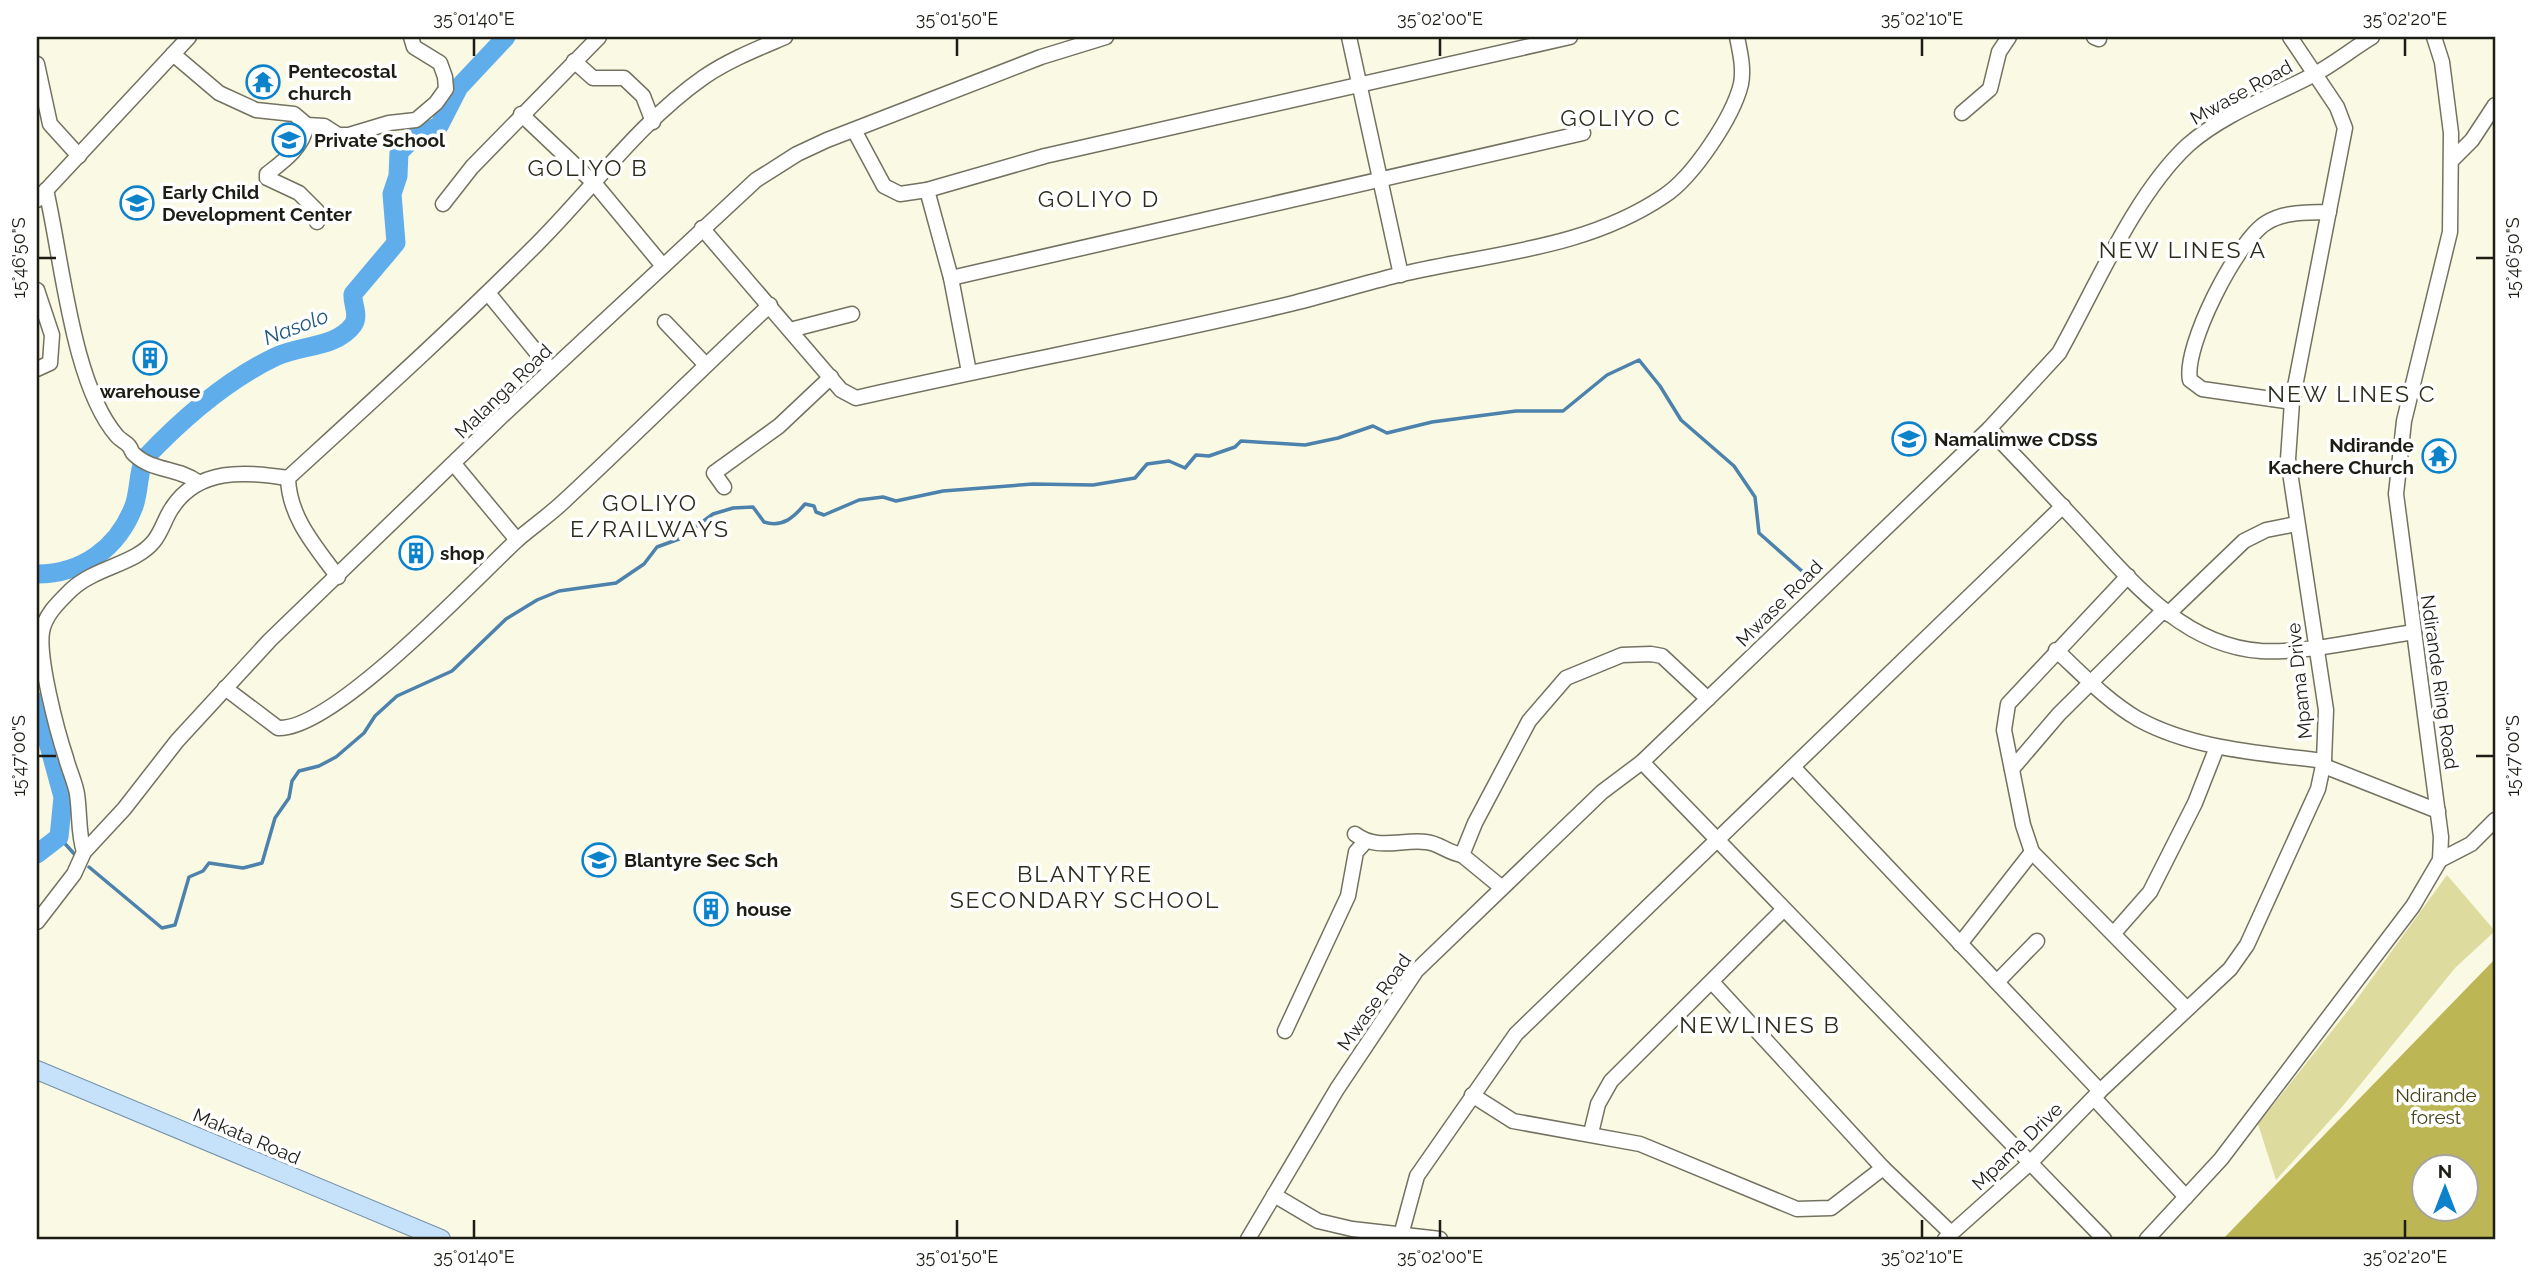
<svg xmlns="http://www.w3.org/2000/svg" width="2532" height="1276" font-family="Raleway,sans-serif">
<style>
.green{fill:#dedb9f}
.forest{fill:#bcb655;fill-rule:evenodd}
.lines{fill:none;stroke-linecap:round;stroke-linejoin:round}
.stream{stroke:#4c82ac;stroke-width:3.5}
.river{stroke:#60adec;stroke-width:19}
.minor-casing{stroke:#737260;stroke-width:17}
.major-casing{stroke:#7290a8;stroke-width:20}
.minor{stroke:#fff;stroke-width:14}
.major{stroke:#c6e2fa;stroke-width:18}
.ticks{fill:none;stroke:#1d1c15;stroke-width:2.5}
.labels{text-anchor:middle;stroke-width:7;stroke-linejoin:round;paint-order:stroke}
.poi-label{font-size:19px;font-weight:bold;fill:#1d1c15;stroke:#fff;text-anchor:start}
.street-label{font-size:19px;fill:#1d1c15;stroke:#fff}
.park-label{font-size:19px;fill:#444219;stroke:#fff}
.water-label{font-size:21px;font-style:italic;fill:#205781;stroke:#fff}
.quarter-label{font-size:23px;letter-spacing:2px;fill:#2d2c1c;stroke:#fff}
.neatline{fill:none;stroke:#1d1c15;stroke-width:2.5}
.ticks-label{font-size:18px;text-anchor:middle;fill:#1d1c15}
</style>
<rect width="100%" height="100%" fill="#f9f9e4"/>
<!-- green -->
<path class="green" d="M2447 875 2495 931 2455 968 2342 1107 2276 1180 2258 1124 2354 1003Z"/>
<!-- forest -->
<path class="forest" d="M2495 959V1239H2223ZM2424 1168H2466V1210H2424Z"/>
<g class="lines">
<!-- stream -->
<g class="stream">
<path d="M59 837 77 857"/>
<path d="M89 867 162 928 175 925 189 877 203 871 209 863 243 868 262 863 275 818 289 798 292 781 299 771 319 766 336 757 364 733 375 716 397 696 452 671 506 619 537 600 559 591 616 583 644 564 657 547 679 539 713 514 733 508 753 507 764 522C783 528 794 517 805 504L814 506 816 512 824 515 859 500 883 497 896 501 943 491 1033 484 1093 485 1135 478 1147 464 1169 461 1185 468 1196 455 1209 456 1235 447 1241 441 1305 445 1338 438 1373 426 1387 433 1432 422 1516 411H1563L1607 375 1639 360 1660 386 1681 420 1734 466 1755 497 1759 533 1803 572"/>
</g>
<!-- river -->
<g class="river">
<path d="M145 458C183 418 225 381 275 357 300 345 336 348 353 325 360 315 352 305 353 294L396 243 392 194 398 176 399 152 417 135 439 126 459 87 506 37"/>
<path d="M37 574C82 574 118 548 134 506 139 492 138 476 143 462"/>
<path d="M37 702 63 797 59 837 37 854"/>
</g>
<defs>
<g id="minor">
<path d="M1349 37 1401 275"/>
<path d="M2094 37 2099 39"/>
<path d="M173 54 219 93 256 110 294 114 307 125 324 126 338 135H349L389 123 416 120 436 103 446 89 445 77 440 63 414 47 411 37"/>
<path d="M574 61 593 78H624L643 96 653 122"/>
<path d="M37 64 50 124 79 156"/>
<path d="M1962 113 1990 89 1999 52 2009 37"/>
<path d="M521 114 595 184 663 266"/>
<path d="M307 125C302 148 285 160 267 174V178L299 193 317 211V222"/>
<path d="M854 130 884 186 900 194 927 190 1045 156 1570 37"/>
<path d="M2453 159 2472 140 2495 105"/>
<path d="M46 190C62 258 72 384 117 436 120 440 126 442 129 446 133 451 130 451 135 455 152 471 179 468 198 482"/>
<path d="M927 190 951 278 969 372"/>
<path d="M37 200 189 37"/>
<path d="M443 204 472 167 599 37"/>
<path d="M702 228 841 390 856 398C1001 365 1147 338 1290 304 1326 295 1362 284 1398 275 1489 253 1584 250 1664 196 1693 177 1733 117 1741 84 1744 68 1740 52 1737 37"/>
<path d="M951 278 1583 133"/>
<path d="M37 290 52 335 50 363 37 369"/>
<path d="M488 293 551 370"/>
<path d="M665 322 706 365"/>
<path d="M790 330 852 314"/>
<path d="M2292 402 2202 389 2190 380C2183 347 2237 241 2266 223 2285 211 2308 213 2329 212"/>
<path d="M1989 429C2019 460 2048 491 2077 522 2127 576 2181 646 2261 651 2311 653 2365 639 2414 632"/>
<path d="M454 464 517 540"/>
<path d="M724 487 714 473 779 426 831 377"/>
<path d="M2128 576 2008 704 2004 730 2023 825 2032 852 2187 1009"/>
<path d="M338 577C315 546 289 517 288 478 370 403 453 328 532 249 589 193 638 123 704 77 729 60 757 49 785 37"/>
<path d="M2168 614 2244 541 2266 530 2296 524"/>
<path d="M2056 650C2082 674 2107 701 2138 719 2195 750 2262 753 2324 761"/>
<path d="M225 688 278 728C333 731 474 580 517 540 532 527 548 516 562 503 632 438 700 370 770 305"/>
<path d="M1642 762 2104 1239"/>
<path d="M2324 766 2438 811"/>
<path d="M1793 767 2100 1091"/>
<path d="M2012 769 2059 714 2164 610"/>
<path d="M1355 834C1377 851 1401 839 1426 842 1439 843 1448 853 1462 855"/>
<path d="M84 852C78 833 80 814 77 794 75 782 69 770 66 758 57 731 38 659 42 632 45 614 60 601 72 589 96 567 136 564 154 541 162 531 165 518 172 508 198 468 245 471 288 478"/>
<path d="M2440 860 2471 844 2495 820"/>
<path d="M1501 887 1462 855 1475 823 1529 721 1566 678 1622 655 1651 654 1662 656 1708 699"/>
<path d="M37 922 74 874 84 852 124 809 177 741 270 640 502 416 756 180 797 154 827 140 1041 57 1106 37"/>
<path d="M2114 933 2150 892 2195 803 2217 747"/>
<path d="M1960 944 2032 852"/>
<path d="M1712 982 1883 1168 1951 1233"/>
<path d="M1997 982 2037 941"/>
<path d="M1285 1031 1348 896 1356 852 1365 842"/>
<path d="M1472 1095 1513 1121 1640 1144 1797 1209 1831 1208 1883 1168"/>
<path d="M2094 1098 2186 1197"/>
<path d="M1591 1133 1598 1104 1611 1081 1783 910"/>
<path d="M1274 1195 1318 1221 1352 1229 1440 1239"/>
<path d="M1401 1235 1417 1176 1516 1034 2063 506"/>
<path d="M1248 1239 1337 1089 1416 971 1602 792 1642 762 1989 429 2059 353C2095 289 2134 195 2188 145 2223 114 2273 96 2313 75 2334 64 2352 49 2372 37"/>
<path d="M1945 1239 2030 1163 2100 1091 2230 969 2247 945 2318 789 2324 761 2326 710 2288 459 2292 402 2345 128 2337 107 2290 37"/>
<path d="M2147 1239 2221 1159 2413 906 2440 860 2441 837 2396 494 2404 421 2450 232 2451 133 2442 62 2434 37"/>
</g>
<path id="major" d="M37 1070 441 1239"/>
</defs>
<!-- minor casing -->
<use href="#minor" class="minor-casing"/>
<!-- major casing -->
<use href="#major" class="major-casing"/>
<!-- minor -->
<use href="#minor" class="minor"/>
<!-- major -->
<use href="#major" class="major"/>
</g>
<!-- ticks -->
<path class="ticks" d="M474 38V56M957 38V56M1440 38V56M1922 38V56M2405 38V56M38 258H56M2476 258H2494M38 756H56M2476 756H2494M474 1220V1238M957 1220V1238M1440 1220V1238M1922 1220V1238M2405 1220V1238"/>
<!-- icons -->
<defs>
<symbol id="temple-ring" viewBox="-11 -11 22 22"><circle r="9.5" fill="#fff" stroke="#0c82cb" stroke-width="1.5"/><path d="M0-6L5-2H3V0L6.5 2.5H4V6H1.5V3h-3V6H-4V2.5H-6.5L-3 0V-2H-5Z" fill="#0c82cb"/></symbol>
<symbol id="school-ring" viewBox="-11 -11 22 22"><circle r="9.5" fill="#fff" stroke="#0c82cb" stroke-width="1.5"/><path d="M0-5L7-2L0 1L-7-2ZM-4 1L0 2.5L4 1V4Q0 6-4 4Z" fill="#0c82cb"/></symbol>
<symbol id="building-ring" viewBox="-11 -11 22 22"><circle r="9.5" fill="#fff" stroke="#0c82cb" stroke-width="1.5"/><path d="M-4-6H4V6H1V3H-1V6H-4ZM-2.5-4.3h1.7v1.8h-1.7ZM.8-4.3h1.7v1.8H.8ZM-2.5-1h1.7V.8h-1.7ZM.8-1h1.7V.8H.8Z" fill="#0c82cb"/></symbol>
</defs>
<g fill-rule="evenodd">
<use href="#temple-ring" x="244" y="63" width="38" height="38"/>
<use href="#school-ring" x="270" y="121" width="38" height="38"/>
<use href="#school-ring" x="118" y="184" width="38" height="38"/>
<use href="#building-ring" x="131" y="339" width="38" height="38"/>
<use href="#school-ring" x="1890" y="420" width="38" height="38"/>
<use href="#temple-ring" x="2420" y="437" width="38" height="38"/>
<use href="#building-ring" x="397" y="534" width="38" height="38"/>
<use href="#school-ring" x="580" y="841" width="38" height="38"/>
<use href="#building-ring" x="692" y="890" width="38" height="38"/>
</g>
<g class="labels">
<!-- poi labels -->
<g class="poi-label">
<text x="288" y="78">Pentecostal<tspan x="288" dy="22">church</tspan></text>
<text x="314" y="147">Private School</text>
<text x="162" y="199">Early Child<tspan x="162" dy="22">Development Center</tspan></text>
<text x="150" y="398" text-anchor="middle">warehouse</text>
<text x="1934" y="446">Namalimwe CDSS</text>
<text x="2414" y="452" text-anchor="end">Ndirande<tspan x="2414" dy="22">Kachere Church</tspan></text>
<text x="440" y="560">shop</text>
<text x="624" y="867">Blantyre Sec Sch</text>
<text x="736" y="916">house</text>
</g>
<!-- street labels -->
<g class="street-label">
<text transform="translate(2241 92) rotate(-29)" y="7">Mwase Road</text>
<text transform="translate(503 391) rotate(-44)" y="7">Malanga Road</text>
<text transform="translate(1779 603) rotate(-45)" y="7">Mwase Road</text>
<text transform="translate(2299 681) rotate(-96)" y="7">Mpama Drive</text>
<text transform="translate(2440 682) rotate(82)" y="7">Ndirande Ring Road</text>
<text transform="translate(1374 1002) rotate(-55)" y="7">Mwase Road</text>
<text transform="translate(247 1136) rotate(23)" y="7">Makata Road</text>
<text transform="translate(2017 1146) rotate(-44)" y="7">Mpama Drive</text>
</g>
<!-- park labels -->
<g class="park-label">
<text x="2436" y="1102">Ndirande<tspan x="2436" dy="22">forest</tspan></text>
</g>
<!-- water labels -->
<g class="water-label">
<text transform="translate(296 327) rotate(-21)" y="7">Nasolo</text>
</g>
<!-- quarter labels -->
<g class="quarter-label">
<text x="1621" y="126">GOLIYO C</text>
<text x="588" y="176">GOLIYO B</text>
<text x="1099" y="207">GOLIYO D</text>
<text x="2183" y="258">NEW LINES A</text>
<text x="2352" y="402">NEW LINES C</text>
<text x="650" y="511">GOLIYO<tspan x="650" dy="26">E/RAILWAYS</tspan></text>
<text x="1085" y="882">BLANTYRE<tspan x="1085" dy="26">SECONDARY SCHOOL</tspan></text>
<text x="1760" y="1033">NEWLINES B</text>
</g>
</g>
<!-- border -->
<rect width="2532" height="1276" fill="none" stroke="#ffffff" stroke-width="77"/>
<!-- north arrow -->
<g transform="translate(2445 1188)"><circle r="33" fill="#ffffff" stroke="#a5a4a1" stroke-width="2"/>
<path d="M0-5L12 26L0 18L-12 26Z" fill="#0c82cb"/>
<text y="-10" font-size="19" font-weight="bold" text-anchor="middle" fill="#1d1c15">N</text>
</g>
<rect x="38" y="38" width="2456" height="1200" class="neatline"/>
<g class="ticks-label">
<text x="474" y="25">35°01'40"E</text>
<text x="957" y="25">35°01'50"E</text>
<text x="1440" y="25">35°02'00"E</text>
<text x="1922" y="25">35°02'10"E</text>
<text x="2405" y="25">35°02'20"E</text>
<text transform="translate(19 258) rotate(-90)" y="6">15°46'50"S</text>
<text transform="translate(2513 258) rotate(-90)" y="6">15°46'50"S</text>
<text transform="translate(19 756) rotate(-90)" y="6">15°47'00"S</text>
<text transform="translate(2513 756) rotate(-90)" y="6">15°47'00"S</text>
<text x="474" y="1263">35°01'40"E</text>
<text x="957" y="1263">35°01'50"E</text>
<text x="1440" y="1263">35°02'00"E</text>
<text x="1922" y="1263">35°02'10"E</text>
<text x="2405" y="1263">35°02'20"E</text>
</g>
</svg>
